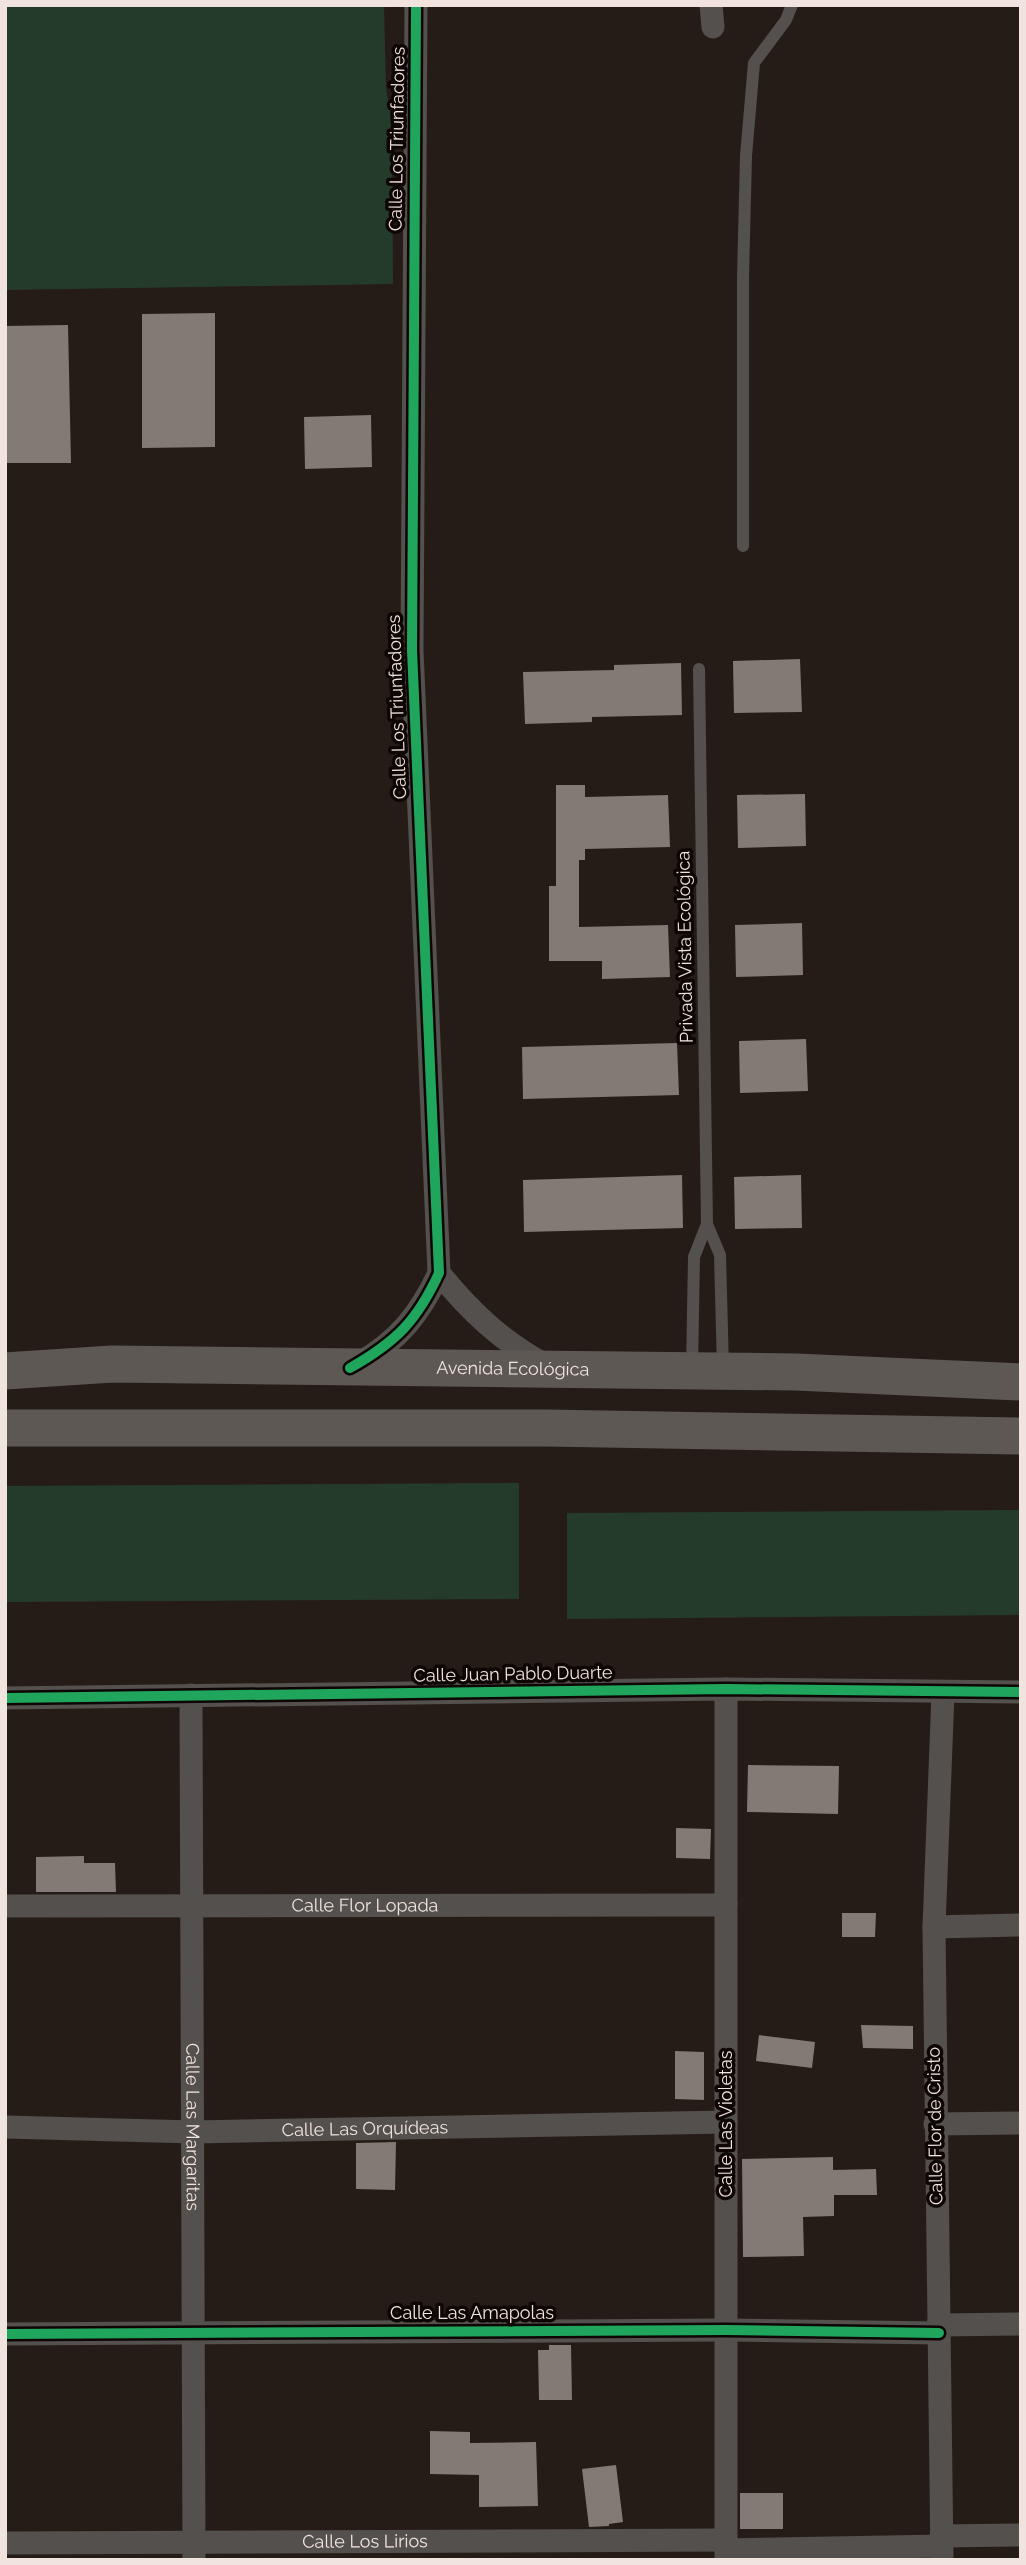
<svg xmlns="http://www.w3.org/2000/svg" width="1026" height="2565" font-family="Raleway,sans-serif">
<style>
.green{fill:#243b2b}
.building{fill:#837975}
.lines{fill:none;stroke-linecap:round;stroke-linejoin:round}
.lane{stroke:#53504d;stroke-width:12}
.street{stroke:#53504d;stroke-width:23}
.primary{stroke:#5d5854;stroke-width:37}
.cycleway-casing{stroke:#0e0604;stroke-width:15}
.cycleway{stroke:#20a55d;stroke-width:10}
.labels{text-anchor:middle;stroke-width:7;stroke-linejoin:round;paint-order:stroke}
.street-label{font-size:18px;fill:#f1e3dd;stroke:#0e0604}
</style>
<rect width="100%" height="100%" fill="#261c17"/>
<!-- green -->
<g class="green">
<path d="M5 5H384L386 89 392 123 393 284 5 290Z"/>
<path d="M519 1483V1599L5 1602V1486Z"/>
<path d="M1021 1510V1615L567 1619V1513Z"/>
</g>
<!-- building -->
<g class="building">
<path d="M215 313V447L142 448V314Z"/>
<path d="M68 325 71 463H5V326Z"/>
<path d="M371 415 372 467 305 469 304 417Z"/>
<path d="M800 659 802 712 734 713 733 661Z"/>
<path d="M681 663 682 715 592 717V722L525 724 523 672 614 670V665Z"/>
<path d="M556 785H585V797L668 795 670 847 585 849V860H579V927L668 925 670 977 602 979V961H549V886H556Z"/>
<path d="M805 794 806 846 738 848 737 795Z"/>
<path d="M802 923 803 975 736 977 735 925Z"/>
<path d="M806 1039 808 1091 740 1093 739 1041Z"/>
<path d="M677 1043 679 1095 523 1099 522 1047Z"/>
<path d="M682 1175 683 1228 524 1232 523 1180Z"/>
<path d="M801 1175 802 1228 735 1229 734 1177Z"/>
<path d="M748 1765 839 1766 838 1814 747 1812Z"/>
<path d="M676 1828 711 1829 710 1859 676 1858Z"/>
<path d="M84 1856V1863H115L116 1892H36V1857Z"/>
<path d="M842 1913H876L875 1937H842Z"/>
<path d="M861 2025 913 2026V2049L863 2048Z"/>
<path d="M759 2035 815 2042 812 2068 756 2061Z"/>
<path d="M675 2051 704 2052V2100L675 2099Z"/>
<path d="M396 2142 395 2190 356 2189V2143Z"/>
<path d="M833 2157V2170L876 2169 877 2195H834V2216L803 2217 804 2256 743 2257 742 2159Z"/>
<path d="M549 2345H571L572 2400H539L538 2350H549Z"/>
<path d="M430 2431 470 2432V2443L536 2442 538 2506 479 2507V2475L430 2474Z"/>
<path d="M616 2465 623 2522 609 2524V2526L589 2527 582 2469Z"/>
<rect x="740" y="2493" width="43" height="36"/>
</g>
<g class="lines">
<!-- lane -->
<g class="lane">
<path d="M743 546V277L746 156 754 63 786 20 792 5"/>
<path d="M707 1224 720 1255 723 1368"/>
<path d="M692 1369 694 1257 707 1224 699 669"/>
</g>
<!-- street -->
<g class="street">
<path d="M711 5 713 27"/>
<path d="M439 1273C469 1310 501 1341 544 1364"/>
<path d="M358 1364C398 1341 420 1314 439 1273L412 650 416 5"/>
<path d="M726 1689V2560"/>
<path id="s1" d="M191 1695 194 2560"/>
<path d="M5 1698 726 1689 1021 1692"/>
<path id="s2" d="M5 1906 726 1905"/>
<path d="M934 1927 1021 1925"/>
<path d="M935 2124 1021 2123"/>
<path id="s3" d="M5 2127 194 2132 726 2122"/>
<path d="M938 2325 1021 2324"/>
<path d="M5 2334 726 2330 939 2333"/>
<path d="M941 2536 1021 2535"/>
<path id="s4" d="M5 2543 726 2540"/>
<path d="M726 2550 942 2546"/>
<path d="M942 2560 934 1927 943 1693"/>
</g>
<!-- primary -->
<g class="primary">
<path id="s5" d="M5 1371 112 1364 796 1372 1021 1382"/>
<path d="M5 1428H546L1021 1436"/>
</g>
<defs>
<g id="cycleway">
<path d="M350 1368C396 1342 417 1321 439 1273L412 650 416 5"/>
<path d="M5 1698 726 1689 1021 1692"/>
<path d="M5 2334 726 2330 939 2333"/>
</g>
</defs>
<!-- cycleway casing -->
<use href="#cycleway" class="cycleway-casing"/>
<!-- cycleway -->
<use href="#cycleway" class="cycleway"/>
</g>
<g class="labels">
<!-- street labels -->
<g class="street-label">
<text transform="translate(397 139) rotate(-89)" y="6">Calle Los Triunfadores</text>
<text transform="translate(397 707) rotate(-92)" y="6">Calle Los Triunfadores</text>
<text transform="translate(685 947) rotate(-91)" y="6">Privada Vista Ecológica</text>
<text dy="6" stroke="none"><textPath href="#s5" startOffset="508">Avenida Ecológica</textPath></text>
<text transform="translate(513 1674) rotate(-1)" y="6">Calle Juan Pablo Duarte</text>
<text dy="6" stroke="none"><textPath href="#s2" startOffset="360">Calle Flor Lopada</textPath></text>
<text transform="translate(726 2124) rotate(-90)" y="6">Calle Las Violetas</text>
<text transform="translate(935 2126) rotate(-91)" y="6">Calle Flor de Cristo</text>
<text dy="6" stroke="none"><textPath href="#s1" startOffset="432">Calle Las Margaritas</textPath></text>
<text dy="6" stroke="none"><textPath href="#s3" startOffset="360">Calle Las Orquídeas</textPath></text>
<text x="472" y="2319">Calle Las Amapolas</text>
<text dy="6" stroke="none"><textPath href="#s4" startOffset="360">Calle Los Lirios</textPath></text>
</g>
</g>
<!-- border -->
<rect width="1026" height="2565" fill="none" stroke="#f1e3dd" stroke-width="14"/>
</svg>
